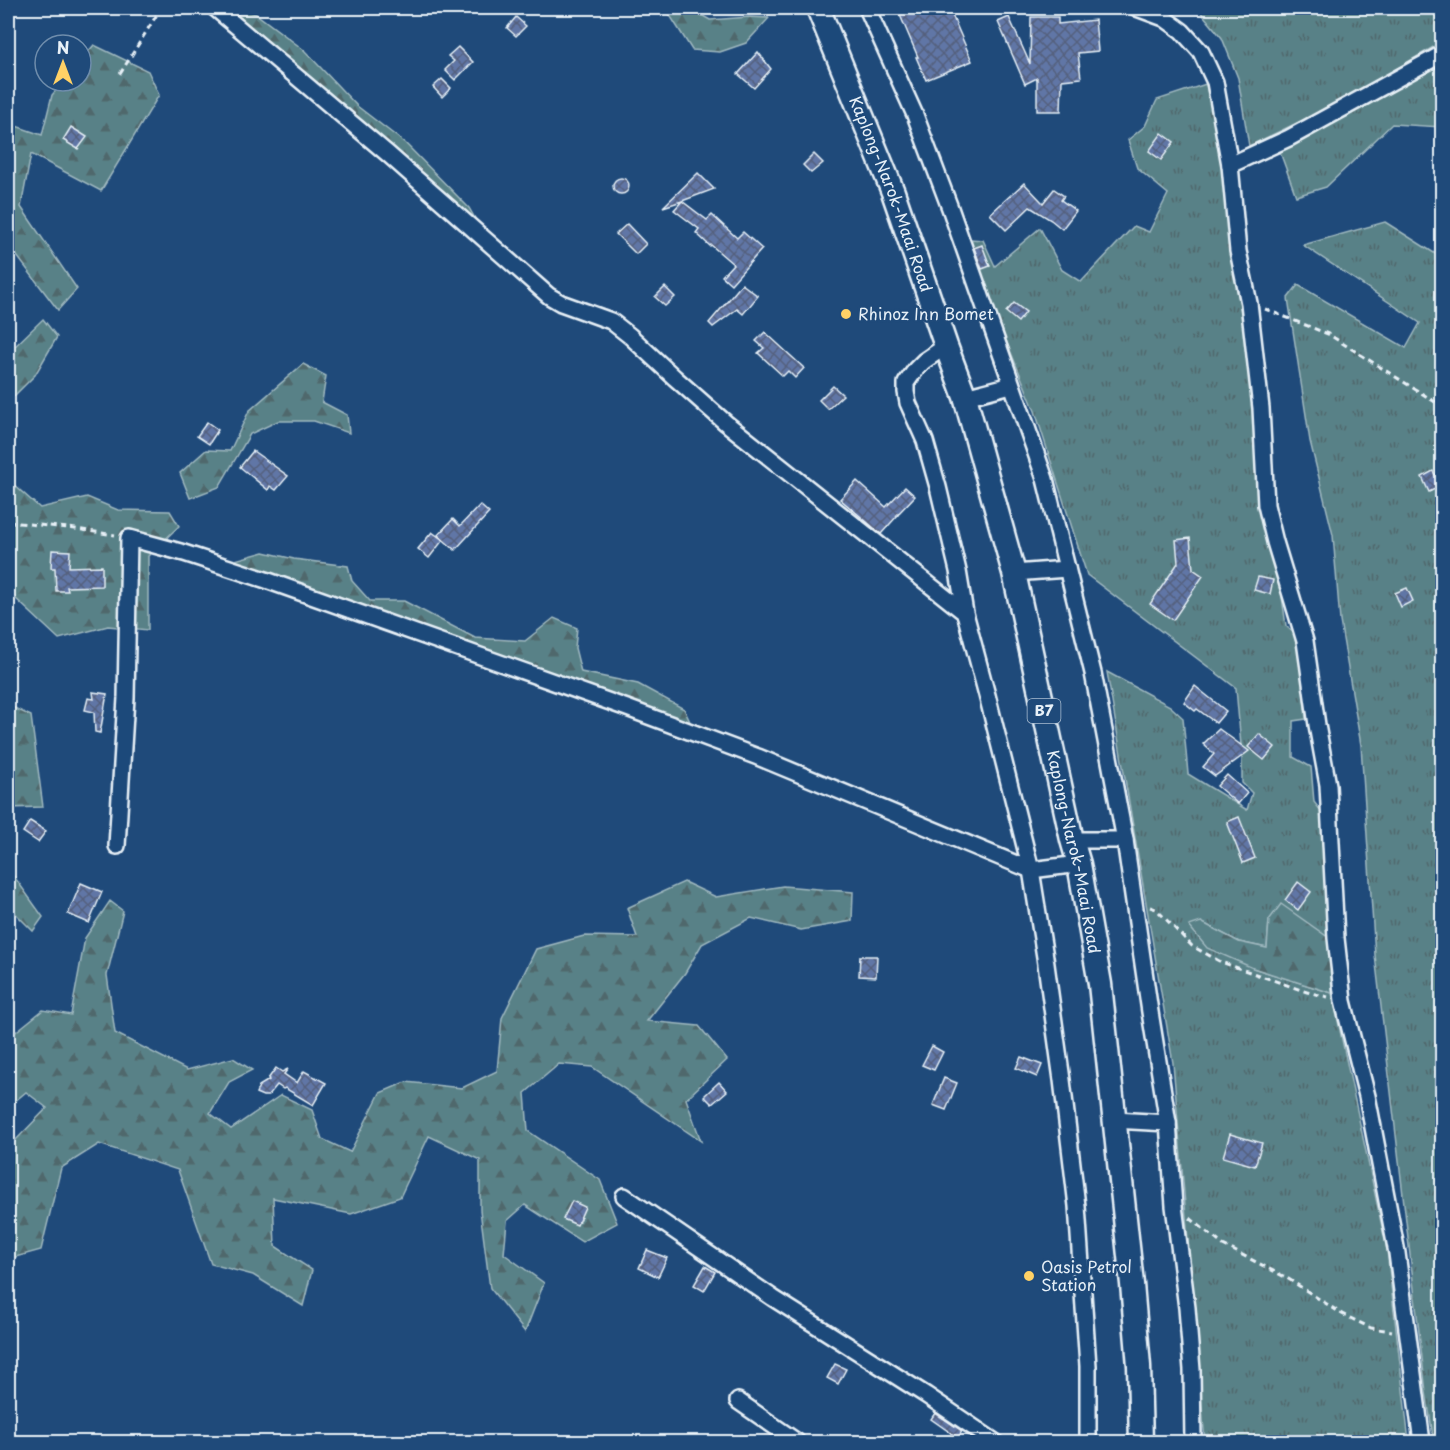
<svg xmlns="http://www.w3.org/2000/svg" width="1450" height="1450" font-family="'Playpen Sans',sans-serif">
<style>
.grass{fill:url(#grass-tufts);stroke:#a0b9c0;stroke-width:1.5}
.forest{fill:url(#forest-firs);stroke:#a0b9c0;stroke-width:1.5}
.building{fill:url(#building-cross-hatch);stroke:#e8f1f8;stroke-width:1.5}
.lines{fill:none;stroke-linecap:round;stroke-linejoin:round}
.minor-casing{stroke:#e8f1f8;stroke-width:20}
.highway-casing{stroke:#e8f1f8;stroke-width:27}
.path{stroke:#e8f1f8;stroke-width:3;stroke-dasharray:6 4.5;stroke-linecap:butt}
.minor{stroke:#1f4a7a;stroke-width:15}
.highway{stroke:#1f4a7a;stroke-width:22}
.poi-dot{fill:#ffd166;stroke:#1f4a7a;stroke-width:2}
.labels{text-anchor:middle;stroke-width:5;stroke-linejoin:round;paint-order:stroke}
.shield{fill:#1f4a7a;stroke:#acbfd2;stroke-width:1.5}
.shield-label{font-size:15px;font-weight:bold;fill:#e8f1f8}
.street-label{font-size:16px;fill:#e8f1f8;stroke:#1f4a7a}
.poi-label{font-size:16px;fill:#e8f1f8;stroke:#1f4a7a;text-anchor:start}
</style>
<defs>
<pattern id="grass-tufts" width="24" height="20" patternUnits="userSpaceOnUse" patternTransform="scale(1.5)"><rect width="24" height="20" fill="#598187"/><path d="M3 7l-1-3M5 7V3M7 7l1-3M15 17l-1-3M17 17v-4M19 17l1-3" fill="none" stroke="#50676c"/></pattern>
<pattern id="forest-firs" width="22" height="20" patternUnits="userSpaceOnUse" patternTransform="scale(1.5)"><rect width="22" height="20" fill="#598187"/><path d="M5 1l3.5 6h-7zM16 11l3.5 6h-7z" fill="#50676c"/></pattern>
<pattern id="building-cross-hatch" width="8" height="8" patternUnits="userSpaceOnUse" patternTransform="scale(1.5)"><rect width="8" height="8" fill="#6076a6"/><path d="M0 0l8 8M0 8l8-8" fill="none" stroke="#54617d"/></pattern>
</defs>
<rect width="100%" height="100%" fill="#1f4a7a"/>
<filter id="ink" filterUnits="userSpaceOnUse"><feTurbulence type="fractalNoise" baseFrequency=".0167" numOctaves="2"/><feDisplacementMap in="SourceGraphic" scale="12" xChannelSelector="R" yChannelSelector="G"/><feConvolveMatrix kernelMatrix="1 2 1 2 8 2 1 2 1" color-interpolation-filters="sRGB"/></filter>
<g filter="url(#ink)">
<!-- grass -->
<g class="grass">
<path d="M1193 8H1442V42L1338 103 1249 146 1238 78 1222 38 1199 10Z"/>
<path d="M1442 60V127L1392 124 1326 187 1296 196 1280 152Z"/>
<path d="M1206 84 1221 157 1229 241 1252 378 1286 626 1298 637 1306 719 1293 721V757L1311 767 1314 802 1321 811 1329 938 1269 920 1267 948 1239 942 1201 922 1253 968 1332 993 1387 1250 1409 1442H1205L1173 1063 1107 672 1170 706 1183 718 1188 774 1247 810 1252 793 1242 783V757L1236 688 1087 575 1035 411 969 250 971 239 983 240 995 266 1040 228 1062 270 1081 282 1134 226 1149 232 1168 194 1137 168 1128 140 1145 126 1157 100Z"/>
<path d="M1385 222 1442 258V1442H1434L1426 1392 1375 955 1361 745 1340 621 1333 535 1310 441 1288 298 1298 285 1406 348 1420 323 1303 245Z"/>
</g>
<!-- forest -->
<g class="forest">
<path d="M221 8H238L256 14 304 50 357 106 405 143 469 208 485 236Z"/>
<path d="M653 8H689L710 20 749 17 769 18 746 43 720 52 692 50 666 9Z"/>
<path d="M94 45 148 71 159 95 101 191 31 154 21 207 77 289 58 310 8 244V125H13L42 135 52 95 64 81H81V60Z"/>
<path d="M43 319 57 337 35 375 8 402V353Z"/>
<path d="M303 364 326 376 322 402 347 415 349 433 314 421H278L250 434 219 487 190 498 180 473 206 450 230 451 249 411Z"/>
<path d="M8 470 13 484 40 508 87 497 118 510 170 511 179 526 148 556V630L108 626 59 639 13 596 8 583Z"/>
<path d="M264 552 294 559 348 566 352 581 370 601H404L475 638 525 641 554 618 577 628 575 648 581 672 638 684 684 709 692 726 228 562Z"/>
<path d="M8 705 31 716 43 807 8 808Z"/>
<path d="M8 868 43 917 33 931 8 906Z"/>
<path d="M684 882 716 897 783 886 853 892 852 921 801 930 751 918 702 944 685 973 647 1021 699 1026 727 1060 686 1099 701 1141 592 1067 559 1064 525 1093 528 1131 600 1180 617 1223 582 1242 525 1205 507 1221 504 1254 544 1283 525 1332 490 1288 480 1210V1160L429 1136 400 1197 351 1214 273 1198 275 1246 312 1270 303 1306 253 1275 211 1264 178 1170 99 1144 61 1168 41 1250 8 1259V1182L12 1144 47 1108 26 1092 8 1107V1038L43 1010 71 1015 85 938 110 901 123 911 107 975 115 1033 187 1070 233 1058 252 1070 229 1082 210 1113 231 1129 281 1095 312 1110 322 1139 350 1152 380 1093 406 1082 462 1088 497 1071 502 1018 536 949 584 936 637 937 627 908Z"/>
<path d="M1281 904 1329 938 1332 993 1253 968 1207 948 1189 926 1201 922 1239 942 1267 948 1269 920Z"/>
</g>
<!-- building -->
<g class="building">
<path d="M897 8H949L972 61 926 80 916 57H918Z"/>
<path d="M516 17 526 26 516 36 507 28Z"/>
<path d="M1009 17 1030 64 1031 17H1058V24L1095 20 1098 51 1078 53 1081 78 1062 80 1061 111H1037V78L1025 84 998 22Z"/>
<path d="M458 47 473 62 455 80 445 70 454 61 448 56Z"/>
<path d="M758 52 771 69 754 88 738 74Z"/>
<path d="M442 79 451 88 442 97 433 87Z"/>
<path d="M71 127 87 137 78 149 63 140Z"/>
<path d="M1162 133 1174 142 1161 160 1149 151Z"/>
<path d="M814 154 823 163 811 173 803 165Z"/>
<path d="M698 173 714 189 682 201 707 220 712 215 737 238 743 232 762 249 731 284 722 276 733 264 711 245 710 246 696 233 699 229 674 210 682 201 663 207Z"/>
<circle cx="621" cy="186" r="8"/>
<path d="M1024 183 1043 203 1054 189 1064 196 1061 200 1076 211 1062 229 1051 220 1030 207 1006 230 990 214Z"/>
<path d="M627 224 646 244 636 254 616 234Z"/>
<path d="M982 245 990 266 982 269 974 248Z"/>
<path d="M742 284 758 296 743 314 737 309 713 327 709 323Z"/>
<path d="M665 287 675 297 665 306 655 297Z"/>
<path d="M1014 303 1026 312 1018 322 1006 312Z"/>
<path d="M765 332 804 368 795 378 788 371 783 376 758 353 764 348 756 341Z"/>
<path d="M833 386 843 395 828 409 819 400Z"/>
<path d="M207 422 218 430 209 444 197 436Z"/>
<path d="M253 451 288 476 276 490 270 486 268 490 240 467Z"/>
<path d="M1433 471 1435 475 1443 471V485L1429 492 1422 477Z"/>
<path d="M857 481 886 507 905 487 915 496 897 515H898L881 534 840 499Z"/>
<path d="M480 505 489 513 455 550 438 535 453 519 460 526Z"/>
<path d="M432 532 443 540 429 558 418 549Z"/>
<path d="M1190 538 1193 569 1203 576 1173 620 1150 604 1178 563 1176 540Z"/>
<path d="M52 550 70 551 69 567 102 566V586L67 587 68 591H56L55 568H51Z"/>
<path d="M1258 577 1273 580 1270 594 1254 590Z"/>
<path d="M1407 588 1413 601 1401 607 1395 593Z"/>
<path d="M1195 686 1226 711 1216 723 1197 709 1195 711 1184 702Z"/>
<path d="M93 692 107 694 100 733 95 732 94 712 85 710 88 698 94 699Z"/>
<path d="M1219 729 1249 751 1215 776 1203 767 1214 754 1203 744Z"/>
<path d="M1259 734 1275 747 1264 760 1248 747Z"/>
<path d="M1227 775 1247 793 1238 804 1217 786Z"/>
<path d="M1239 817 1255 858 1243 863 1227 822Z"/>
<path d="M30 821 46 831 38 842 23 832Z"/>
<path d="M1298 882 1311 892 1298 910 1285 900Z"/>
<path d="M81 883 102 892 89 923 68 914Z"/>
<path d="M860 956H877L876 977 859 976Z"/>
<path d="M932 1046 943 1052 934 1070 922 1065Z"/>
<path d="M1021 1057 1042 1065 1037 1077 1016 1068Z"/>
<path d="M276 1068 282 1072 288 1069 284 1074 297 1083 304 1071 326 1083 313 1105 285 1088 283 1089 277 1085 268 1096H263L256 1093 259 1086 269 1080 268 1079Z"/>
<path d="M944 1078 957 1083 946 1110 933 1105Z"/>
<path d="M719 1082 727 1091 712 1104 704 1096Z"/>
<path d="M1230 1134 1262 1143 1255 1166 1223 1157Z"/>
<path d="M572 1201 585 1207 577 1225 563 1219Z"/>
<path d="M647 1250 667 1258 658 1277 639 1268Z"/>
<path d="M705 1266 715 1272 704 1291 694 1285Z"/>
<path d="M835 1364 846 1369 838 1384 827 1378Z"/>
<path d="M935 1413 962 1431 958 1438 931 1419Z"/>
</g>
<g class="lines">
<defs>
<g id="minor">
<path d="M215 8 388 154 549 296 561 303 611 321 630 336 675 378 726 423 965 613"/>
<path d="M867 8 915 115 950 208 1045 479 1093 673 1125 840 1150 1012 1168 1123 1174 1206 1187 1308 1192 1370 1193 1442"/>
<path d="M1137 8 1164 18 1182 31 1201 52 1215 82 1230 165 1238 251 1249 303 1261 408 1266 505 1275 542 1305 641 1317 725 1328 785 1336 938 1343 1001 1367 1096 1397 1253 1422 1442"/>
<path d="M1230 165 1289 138 1442 54"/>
<path d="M946 346 924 361 916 369 906 383V392L908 403 925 441 938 487 958 571 965 613 987 695 1031 870 1045 957 1062 1080 1077 1206 1088 1366V1442"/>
<path d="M965 397 1011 385"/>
<path d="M1014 573 1067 569"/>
<path d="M1072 840H1125"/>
<path d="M117 846 126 698 129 538 184 553 266 580 627 708 758 757 1031 870 1079 864"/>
<path d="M1114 1120 1168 1123"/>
<path d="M624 1196 773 1298 926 1395 995 1442"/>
<path d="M738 1401 797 1442"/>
</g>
<g id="highway">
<path id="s1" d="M818 8 893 192 946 346 965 397 1014 573 1072 840 1079 864 1100 984 1132 1284 1139 1366 1141 1442"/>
</g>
</defs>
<!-- minor casing -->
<use href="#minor" class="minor-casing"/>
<!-- highway casing -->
<use href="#highway" class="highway-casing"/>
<!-- path -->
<g class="path">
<path d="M120 74 161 8"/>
<path d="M1265 309 1328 334 1440 405"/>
<path d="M8 522 69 528 115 535"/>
<path d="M1150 907 1156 909 1192 946 1221 962 1307 992 1328 997"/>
<path d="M1190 1218 1223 1245 1287 1278 1342 1314 1371 1328 1392 1331"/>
</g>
<!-- minor -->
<use href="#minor" class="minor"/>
<!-- highway -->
<use href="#highway" class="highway"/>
</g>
</g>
<!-- markers -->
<g class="poi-dot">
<circle cx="846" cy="314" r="6"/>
<circle cx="1029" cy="1276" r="6"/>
</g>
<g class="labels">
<!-- shield labels -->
<rect class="shield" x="1027.5" y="699" width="33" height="24" rx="4.5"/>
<g class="shield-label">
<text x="1044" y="716">B7</text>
</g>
<!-- street labels -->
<g class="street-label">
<text dy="6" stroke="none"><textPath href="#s1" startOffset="200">Kaplong-Narok-Maai Road</textPath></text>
<text dy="6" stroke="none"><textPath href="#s1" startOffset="884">Kaplong-Narok-Maai Road</textPath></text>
</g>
<!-- poi labels -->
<g class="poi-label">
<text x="858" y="320">Rhinoz Inn Bomet</text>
<text x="1041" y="1273">Oasis Petrol<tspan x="1041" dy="18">Station</tspan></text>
</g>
</g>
<!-- margin -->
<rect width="1450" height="1450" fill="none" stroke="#1f4a7a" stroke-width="30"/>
<rect x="15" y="15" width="1420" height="1420" fill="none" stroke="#e8f1f8" stroke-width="2" filter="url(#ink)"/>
<!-- north arrow -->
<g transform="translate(63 63)"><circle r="28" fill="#1f4a7a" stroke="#6f8dac" stroke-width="1.5"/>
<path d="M0-4.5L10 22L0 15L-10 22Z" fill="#ffd166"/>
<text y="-9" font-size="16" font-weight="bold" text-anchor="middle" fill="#e8f1f8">N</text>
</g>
</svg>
